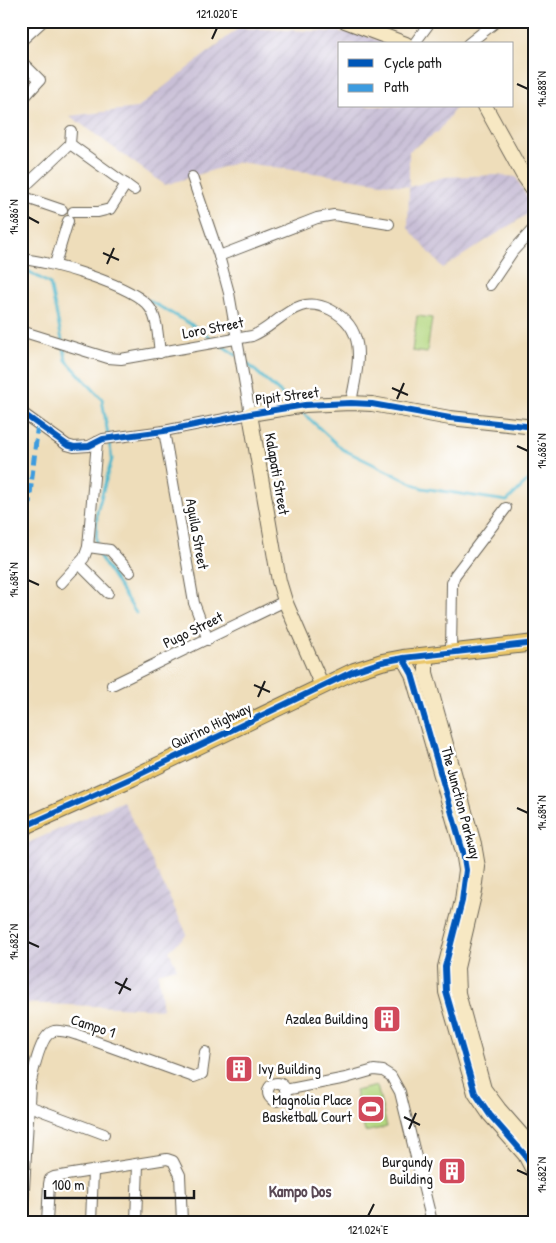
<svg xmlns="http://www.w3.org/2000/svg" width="556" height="1243" font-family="'Patrick Hand',sans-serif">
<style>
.built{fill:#e9d2ed}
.industrial{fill:url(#industrial-furrows)}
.green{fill:#b4d780;stroke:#687a4e}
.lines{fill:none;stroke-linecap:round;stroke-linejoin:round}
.stream{stroke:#4cb6ca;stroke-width:3}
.street-casing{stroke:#666053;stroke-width:12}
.secondary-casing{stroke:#666053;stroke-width:16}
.primary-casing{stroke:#666053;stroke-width:18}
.street{stroke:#fff;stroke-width:10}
.secondary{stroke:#f7e8c3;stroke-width:14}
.primary{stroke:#eac669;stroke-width:16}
.quiet{stroke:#3c9bdf;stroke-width:5;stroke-dasharray:10 5;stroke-linecap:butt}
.cycleway-casing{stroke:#fff;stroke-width:9}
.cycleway{stroke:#0057b8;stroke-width:6}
.ticks{fill:none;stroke:#1c1c1c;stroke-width:2}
.labels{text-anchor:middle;stroke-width:5;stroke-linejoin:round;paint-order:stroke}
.street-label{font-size:15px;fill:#1c1c1c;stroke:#fff}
.poi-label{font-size:15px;fill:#1c1c1c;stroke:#fff;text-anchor:end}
.neighbourhood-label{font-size:16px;font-weight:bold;fill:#5a4955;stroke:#fff}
.neatline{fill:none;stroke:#1c1c1c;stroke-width:2}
.ticks-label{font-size:12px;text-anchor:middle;fill:#1c1c1c}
</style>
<defs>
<pattern id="industrial-furrows" width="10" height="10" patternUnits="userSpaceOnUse" patternTransform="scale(1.25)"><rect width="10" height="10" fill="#c9bfd7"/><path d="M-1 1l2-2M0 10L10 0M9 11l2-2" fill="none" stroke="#aca4b8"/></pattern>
</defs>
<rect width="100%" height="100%" fill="#fff"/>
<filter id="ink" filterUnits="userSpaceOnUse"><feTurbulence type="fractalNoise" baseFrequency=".02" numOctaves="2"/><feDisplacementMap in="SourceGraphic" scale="10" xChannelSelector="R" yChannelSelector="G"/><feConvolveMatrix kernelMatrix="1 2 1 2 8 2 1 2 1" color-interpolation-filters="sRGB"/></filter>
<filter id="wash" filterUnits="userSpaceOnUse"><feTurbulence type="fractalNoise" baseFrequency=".0096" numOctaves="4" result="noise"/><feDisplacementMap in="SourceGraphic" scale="20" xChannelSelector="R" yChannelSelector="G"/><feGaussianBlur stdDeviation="1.12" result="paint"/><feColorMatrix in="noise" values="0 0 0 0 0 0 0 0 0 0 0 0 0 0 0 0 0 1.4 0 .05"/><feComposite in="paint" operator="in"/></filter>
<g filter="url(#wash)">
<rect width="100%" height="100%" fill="#eeddba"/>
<!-- built -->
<path class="built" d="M21 1003 26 1004 21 1065Z"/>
<!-- industrial -->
<g class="industrial">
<path d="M239 28 358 33 388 44H340V106H457L439 131 409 151V187L444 177 497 175 516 177 534 210 443 268 408 228 409 187 239 162 165 185 70 116 137 108Z"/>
<path d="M123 801 187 934 169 951 177 968 158 973 163 1009 21 1003V846Z"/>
</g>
<!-- green -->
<g class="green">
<path d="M417 316 432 318 427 353 412 351Z"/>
<path d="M377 1086 387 1127 365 1132 355 1091Z"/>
</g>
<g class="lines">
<!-- stream -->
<g class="stream">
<path d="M21 267 50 284 62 340"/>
<path d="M148 300 194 326 214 340"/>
<path d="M221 345 236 355"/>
<path d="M64 347 66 360 102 399 112 459 97 512 96 551 136 613"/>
<path d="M243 360 291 402"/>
<path d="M300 410 342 449 422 488 507 501 535 474"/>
</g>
</g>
</g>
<g filter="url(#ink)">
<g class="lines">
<defs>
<g id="street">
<path d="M21 41 43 21"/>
<path d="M414 44 431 21"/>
<path d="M468 44 497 21"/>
<path d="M21 61 40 80 21 101"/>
<path d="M70 144 134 190"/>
<path d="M21 190 70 144 71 131"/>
<path d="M21 196 62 210"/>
<path d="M73 212H98L110 209 126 184"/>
<path d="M219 256 317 218 334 215 389 224"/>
<path d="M21 259C49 261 134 285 150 308 158 320 158 339 160 353"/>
<path d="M55 264 68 221"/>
<path d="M490 285 513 251 535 227"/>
<path d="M21 331 108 358 121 359 252 336C270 329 282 312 301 306 311 303 321 305 331 310 370 330 357 368 351 403"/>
<path d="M21 412 67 445 74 447 89 446 103 439 164 431 250 414 229 293 219 256 192 177"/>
<path d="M164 431 194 603 208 640"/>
<path d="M88 547 110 550 130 572"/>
<path d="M79 564 108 593"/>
<path d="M61 583 84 558 88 547 97 442"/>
<path d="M451 653 452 583 455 575 506 508"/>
<path d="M112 685 285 601"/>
<circle cx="277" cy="1092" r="9"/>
<path d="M285 1090 346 1078 374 1070 383 1071 391 1076 400 1092 432 1222"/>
<path d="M29 1106 104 1134"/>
<path d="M22 1222 30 1086C33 1073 40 1034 54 1031 62 1030 71 1033 78 1035L194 1077 202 1074 205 1052"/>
<path d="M47 1222 49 1184 50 1179 54 1177 167 1159 173 1161 180 1175 182 1222"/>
<path d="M91 1222 93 1171"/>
<path d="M136 1222 138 1164"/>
</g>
<g id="secondary">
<path d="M345 21 406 44"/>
<path d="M485 106 523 175 535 192"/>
<path d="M426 655V673L474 844 478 867 475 891 457 968 458 993 484 1089 499 1109 535 1150"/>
<path d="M403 658 412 674 463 852 466 870 462 901 445 967 446 992 475 1093 490 1115 525 1155 535 1174"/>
<path d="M322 686 285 601 279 581 250 414 305 405 351 403 372 404 450 418 535 427"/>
</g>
<path id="primary" d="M21 828 132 778 354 671 382 662 403 658 535 643"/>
</defs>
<!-- street casing -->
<use href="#street" class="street-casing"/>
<!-- secondary casing -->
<use href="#secondary" class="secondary-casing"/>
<!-- primary casing -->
<use href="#primary" class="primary-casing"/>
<!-- street -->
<use href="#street" class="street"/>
<!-- secondary -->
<use href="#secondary" class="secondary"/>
<!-- primary -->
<use href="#primary" class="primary"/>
<!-- quiet -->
<path class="quiet" d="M25 539 38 423"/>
<defs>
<g id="cycleway">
<path d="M21 412 67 445 74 447 89 446 103 439 164 431 250 414 305 405 351 403 372 404 450 418 535 427"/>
<path d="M403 658 412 674 463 852 466 870 462 901 445 967 446 992 475 1093 490 1115 525 1155 535 1174"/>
<path d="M21 828 132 778 354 671 382 662 403 658 535 643"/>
</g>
</defs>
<!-- cycleway casing -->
<use href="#cycleway" class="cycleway-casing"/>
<!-- cycleway -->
<use href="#cycleway" class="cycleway"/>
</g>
</g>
<!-- ticks -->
<path class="ticks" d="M212 39 217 28M517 84 528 89M28 217 39 223M103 253 119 260M107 264 114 248M392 388 408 395M397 399 404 383M517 446 528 451M28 580 39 585M254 685 270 692M258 697 265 681M517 808 528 813M28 942 39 947M115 982 131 990M119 994 127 978M404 1117 420 1125M409 1129 416 1113M517 1170 528 1175M368 1216 374 1204"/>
<!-- icons -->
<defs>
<symbol id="building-square" viewBox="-11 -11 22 22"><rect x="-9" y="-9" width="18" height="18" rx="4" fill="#d1495b" stroke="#fff"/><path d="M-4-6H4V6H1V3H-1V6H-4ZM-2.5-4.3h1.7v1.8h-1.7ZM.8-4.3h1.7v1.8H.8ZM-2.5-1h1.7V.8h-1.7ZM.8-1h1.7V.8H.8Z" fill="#fff"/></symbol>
<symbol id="stadium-square" viewBox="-11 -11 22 22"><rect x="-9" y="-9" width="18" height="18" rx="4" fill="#d1495b" stroke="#fff"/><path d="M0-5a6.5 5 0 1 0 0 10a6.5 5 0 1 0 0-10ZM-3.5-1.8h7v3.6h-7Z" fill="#fff"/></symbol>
</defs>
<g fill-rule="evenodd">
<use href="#building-square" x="371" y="1003" width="32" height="32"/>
<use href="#building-square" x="223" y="1053" width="32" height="32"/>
<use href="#stadium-square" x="355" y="1093" width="32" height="32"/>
<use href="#building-square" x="436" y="1155" width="32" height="32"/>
</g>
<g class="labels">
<!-- street labels -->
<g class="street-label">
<text transform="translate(213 328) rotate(-11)" y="5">Loro Street</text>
<text transform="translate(287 396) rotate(-7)" y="5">Pipit Street</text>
<text transform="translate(277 474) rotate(80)" y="5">Kalapati Street</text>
<text transform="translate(197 534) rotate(80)" y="5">Aguila Street</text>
<text transform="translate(193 630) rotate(-26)" y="5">Pugo Street</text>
<text transform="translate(211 726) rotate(-26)" y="5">Quirino Highway</text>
<text transform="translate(461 803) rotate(75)" y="5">The Junction Parkway</text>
<text transform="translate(93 1026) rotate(18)" y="5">Campo 1</text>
</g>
<!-- poi labels -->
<g class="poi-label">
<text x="368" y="1024">Azalea Building</text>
<text x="258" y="1074" text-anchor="start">Ivy Building</text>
<text x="352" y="1105">Magnolia Place<tspan x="352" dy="17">Basketball Court</tspan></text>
<text x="433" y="1167">Burgundy<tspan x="433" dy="17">Building</tspan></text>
</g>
<!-- neighbourhood labels -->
<g class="neighbourhood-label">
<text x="300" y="1197">Kampo Dos</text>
</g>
</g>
<!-- margin -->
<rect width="556" height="1243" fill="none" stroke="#fff" stroke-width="55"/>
<!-- legend -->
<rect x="338" y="42" width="175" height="65" fill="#ffffff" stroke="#a4a4a4"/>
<rect x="348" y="59" width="25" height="8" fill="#0057b8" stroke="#a4a4a4"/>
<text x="384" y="68" font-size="15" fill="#1c1c1c">Cycle path</text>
<rect x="348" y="84" width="25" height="8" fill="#3c9bdf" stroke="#a4a4a4"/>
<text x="384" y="92" font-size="15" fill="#1c1c1c">Path</text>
<!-- scale -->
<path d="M45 1190v8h149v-8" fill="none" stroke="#1c1c1c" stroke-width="2.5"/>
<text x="52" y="1190" font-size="15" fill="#1c1c1c" stroke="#ffffff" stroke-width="4" paint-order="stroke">100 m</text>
<rect x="28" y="28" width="500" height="1188" class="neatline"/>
<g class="ticks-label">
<text x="217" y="18">121.020°E</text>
<text transform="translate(542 89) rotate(-90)" y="4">14.688°N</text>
<text transform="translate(14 217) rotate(-90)" y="4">14.686°N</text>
<text transform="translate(542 451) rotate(-90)" y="4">14.686°N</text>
<text transform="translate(14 580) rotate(-90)" y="4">14.684°N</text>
<text transform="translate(542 813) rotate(-90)" y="4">14.684°N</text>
<text transform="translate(14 942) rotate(-90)" y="4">14.682°N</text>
<text transform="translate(542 1175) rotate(-90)" y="4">14.682°N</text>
<text x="368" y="1234">121.024°E</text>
</g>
</svg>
